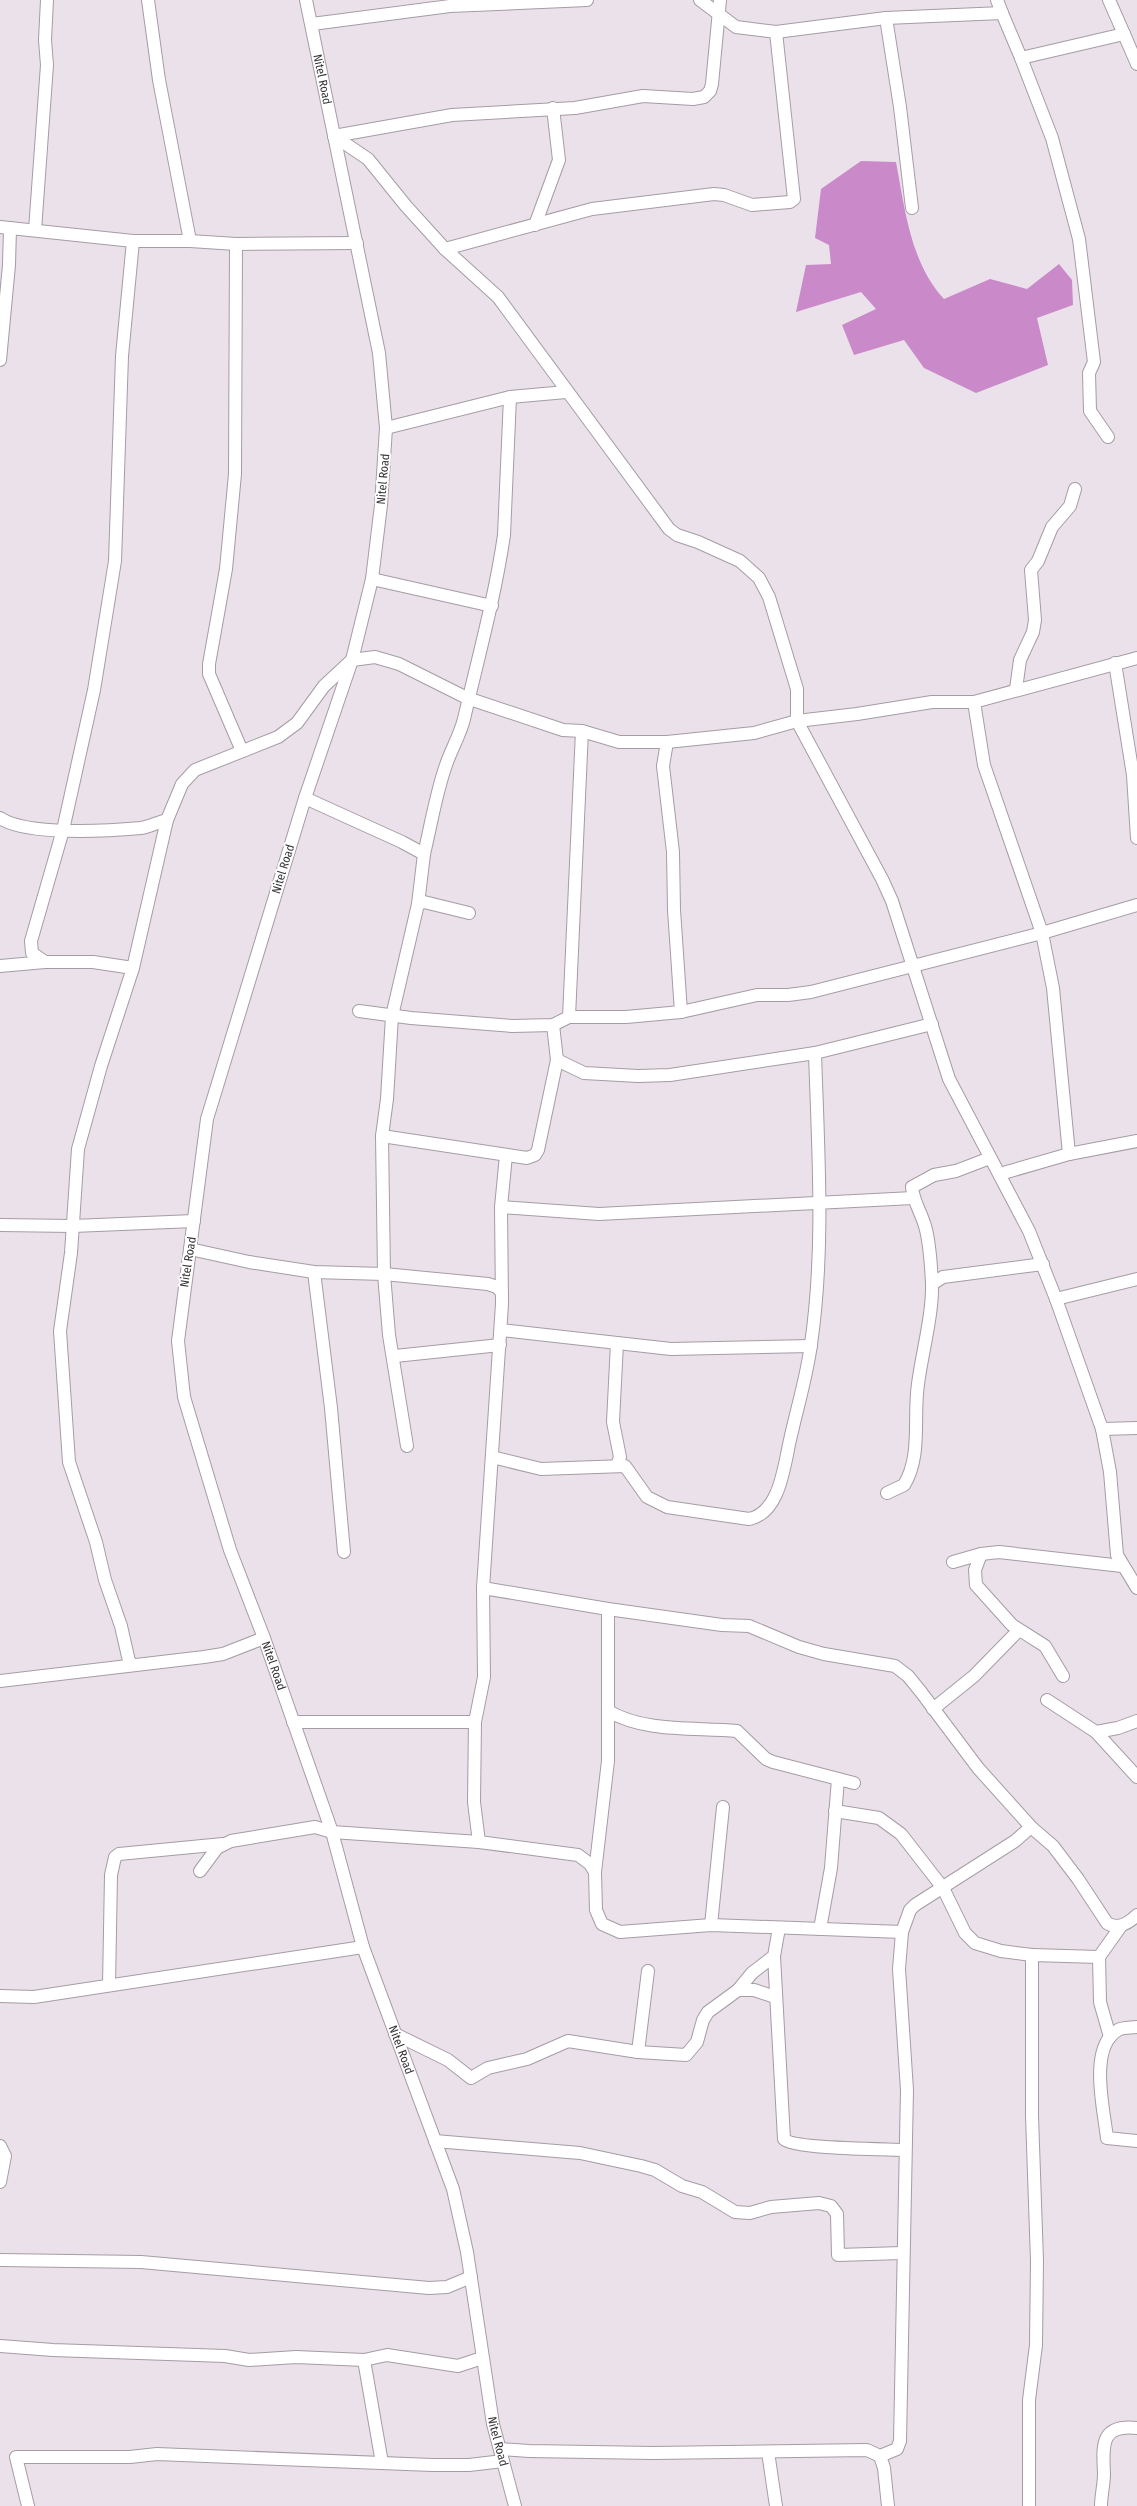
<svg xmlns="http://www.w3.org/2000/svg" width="1137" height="2506" font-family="'Fira Sans Condensed',sans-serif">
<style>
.forest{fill:#ca89c8}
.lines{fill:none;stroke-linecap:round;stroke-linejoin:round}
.minor-casing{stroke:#a59ca4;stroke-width:14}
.minor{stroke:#fff;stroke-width:12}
.labels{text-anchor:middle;stroke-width:4;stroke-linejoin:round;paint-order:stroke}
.street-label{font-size:12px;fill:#363235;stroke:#fff}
</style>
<rect width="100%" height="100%" fill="#ebe1eb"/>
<!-- forest -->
<path class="forest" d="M861 161 896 162C905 209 910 262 944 299L990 279 1027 289 1059 264 1072 280 1073 305 1037 318 1048 365 976 393 924 368 904 340 854 355 842 325 876 309 861 292 796 312 806 265 831 264 829 245 815 238 821 189Z"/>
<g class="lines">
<defs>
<g id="minor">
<path d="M148 0 159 80 190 241"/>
<path id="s1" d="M306 0 379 353 386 428 381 505 372 579 352 660 305 798 207 1119 178 1341 184 1397 230 1550 264 1638 332 1832 363 1947 453 2189 467 2252 493 2424 515 2506"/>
<path d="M700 0 736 27 776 32 886 18 1002 13 1021 58 1124 34 1137 64"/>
<path d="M997 0 1002 13"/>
<path d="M1109 0 1124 34"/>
<path d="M886 18 900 107 912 208"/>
<path d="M312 24 450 6 587 0"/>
<path d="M1021 58 1052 138 1079 239 1094 362 1089 373 1090 411 1108 437"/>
<path d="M334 136 368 159 406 206 445 249 498 297 669 529 677 535 698 542 740 561 759 578 769 597 797 689V721L882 879 892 901 949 1079 1029 1231 1056 1299 1102 1429 1110 1472 1117 1555 1137 1588"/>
<path d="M334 136 452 115 575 108 643 96 693 99 704 97 710 91 712 84 720 0"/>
<path d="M535 225 559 160 553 108"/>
<path d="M0 227 133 241H190L236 244 357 243"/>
<path d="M35 230 47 65 45 40 47 0"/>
<path d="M236 244 235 474 226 569 209 664V674L242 751"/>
<path d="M445 249 592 209 714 194 724 195 752 205 790 202 794 199 776 32"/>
<path d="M0 360 9 265 10 228"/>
<path d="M386 428 510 397 566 392"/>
<path d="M372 579 492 606"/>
<path d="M1115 663 1133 775 1137 838"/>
<path d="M1016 689 1020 660 1033 632 1035 620 1031 570 1038 561 1052 527 1070 506 1075 489"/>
<path d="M974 702 984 765 1042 933 1053 988 1069 1154"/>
<path d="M667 742 663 766 673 852 674 910 681 1012"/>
<path d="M305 798 402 842 424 854 418 904 392 1016 387 1099 382 1136 384 1274 389 1335 407 1446"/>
<path d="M0 818C27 836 108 831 141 828 149 827 158 822 167 820"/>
<path d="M424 854C431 825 436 793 446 765 451 750 460 735 464 719 478 658 495 597 504 535L510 397"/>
<path d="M418 904 424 902 469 913"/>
<path d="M45 962 32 953 31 941 63 830 94 690 115 561 122 356 133 241"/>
<path d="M0 966 45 962H93L133 968"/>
<path d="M359 1011 411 1018 512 1026 553 1025 569 1017H626L681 1012 757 995H788L811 992 1042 933 1137 905"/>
<path d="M569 1017 582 731"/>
<path d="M557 1060 584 1073 638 1076 670 1075 815 1053 932 1024"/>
<path d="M382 1136 527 1158 535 1155 538 1150 557 1060 553 1025"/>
<path d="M1000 1174 1069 1154 1137 1141"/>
<path d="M501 1207 599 1214 913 1198"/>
<path d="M0 1225 73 1226 194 1221"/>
<path d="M190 1249 249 1262 314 1272 384 1274 488 1284 497 1287 502 1293"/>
<path d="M314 1272 331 1408 344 1552"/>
<path d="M932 1284 943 1277 1043 1264"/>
<path d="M1056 1299 1137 1279"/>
<path d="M501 1330 671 1349 811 1346"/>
<path d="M395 1356 500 1345"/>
<path d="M1102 1429 1137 1428"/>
<path d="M492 1457 541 1469 625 1466 647 1497 667 1507 749 1519C780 1513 784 1466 790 1440 797 1408 807 1376 811 1344 825 1248 818 1149 815 1053"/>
<path d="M617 1466 620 1457 613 1422 617 1343"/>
<path d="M887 1493 904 1485C922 1456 913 1417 918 1384 922 1353 933 1314 932 1283 931 1265 930 1243 925 1226 921 1212 913 1201 912 1187L934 1175 956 1171 990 1158"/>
<path d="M981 1554 975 1570 976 1585 1012 1625 1045 1646 1063 1676"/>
<path d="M953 1562 981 1554 999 1552 1122 1566"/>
<path d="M483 1588 608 1609 722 1625 749 1626 799 1647 824 1654 895 1666 908 1676 921 1692 978 1768 1031 1827 1053 1846 1078 1879 1107 1923C1117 1930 1129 1923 1137 1915"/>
<path d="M132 1664 129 1661 121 1626 105 1580 96 1542 69 1462 60 1331 71 1253 78 1149 101 1066 133 968 167 820 182 784 195 770 278 737 297 723 324 686 352 660 375 657 399 664 467 698 563 730 582 731 619 742H667L754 733 797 721 857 714 932 702H974L1137 658"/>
<path d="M0 1681 204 1657 223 1654 264 1638"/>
<path d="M1047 1700 1096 1732 1118 1728 1137 1721"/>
<path d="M933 1709 974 1676 1019 1630"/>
<path d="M608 1711C646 1733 695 1727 737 1731L766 1759 773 1762 854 1783"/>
<path d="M293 1722H475"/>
<path d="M1096 1732 1137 1777"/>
<path d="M835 1811 879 1818 901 1834 943 1888 965 1933 975 1943 1001 1951 1032 1955V2116L1037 2261 1036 2345 1029 2400V2506"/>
<path d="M479 1842 474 1802 475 1722 484 1677 483 1588 502 1304 501 1207 506 1155"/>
<path d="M200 1871 217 1848 231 1841 315 1827 332 1832 479 1842 578 1855 590 1864 595 1872 596 1910 602 1924 620 1932 711 1925 902 1932"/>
<path d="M595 1872 608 1761V1609"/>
<path d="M711 1925 723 1807"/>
<path d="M820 1929 831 1868 838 1779"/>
<path d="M1032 1955 1099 1957"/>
<path d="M774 1956 784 2139C793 2149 886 2149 905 2150"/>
<path d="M109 1985 111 1875 115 1857 119 1854 223 1844"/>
<path d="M738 1990H754L775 1997"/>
<path d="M0 1996 34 1997 363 1947"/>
<path d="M1137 2027C1131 2028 1123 2027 1118 2030 1088 2047 1104 2110 1107 2138L1137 2141"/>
<path d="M395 2034 448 2060 471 2078 488 2068 527 2059 568 2041 638 2052 686 2055 697 2042 703 2020 708 2012 738 1990 752 1973 774 1956 779 1928"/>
<path d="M1110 2037 1100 2002 1099 1957 1121 1926"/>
<path d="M638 2052 648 1971"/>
<path d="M435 2141 580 2153 641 2166 655 2170 682 2186 702 2192 735 2212 750 2213 771 2207 819 2203 831 2206 837 2214 838 2255 902 2253"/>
<path d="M0 2146 5 2156 0 2182"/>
<path d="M0 2260 141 2262 429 2288 447 2287 471 2277"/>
<path d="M0 2346 53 2350 225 2356 249 2360 296 2357 364 2360 387 2355 458 2366 482 2358"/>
<path d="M364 2360 382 2463"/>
<path d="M500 2449 529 2451 653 2453 867 2450 880 2456 884 2468 888 2506"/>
<path d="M768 2452 776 2506"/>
<path d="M880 2456 897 2449 900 2441 907 2090 899 1969 902 1932 910 1910 915 1905 1015 1841 1031 1827"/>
<path d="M28 2506 16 2457H130L157 2454 432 2465H469L503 2461"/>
<path d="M1101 2506C1101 2495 1104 2485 1104 2474 1103 2447 1099 2424 1137 2428"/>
</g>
</defs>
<!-- minor casing -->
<use href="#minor" class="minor-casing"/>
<!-- minor -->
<use href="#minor" class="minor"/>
</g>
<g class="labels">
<!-- street labels -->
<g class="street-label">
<text dy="4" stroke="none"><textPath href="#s1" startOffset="81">Nitel Road</textPath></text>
<text transform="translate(383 479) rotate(-85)" y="4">Nitel Road</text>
<text transform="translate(283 869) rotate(-73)" y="4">Nitel Road</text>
<text transform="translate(188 1262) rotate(-81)" y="4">Nitel Road</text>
<text dy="4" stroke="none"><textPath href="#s1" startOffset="1716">Nitel Road</textPath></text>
<text dy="4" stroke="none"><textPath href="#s1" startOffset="2121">Nitel Road</textPath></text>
<text dy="4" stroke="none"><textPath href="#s1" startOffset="2526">Nitel Road</textPath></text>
</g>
</g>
</svg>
